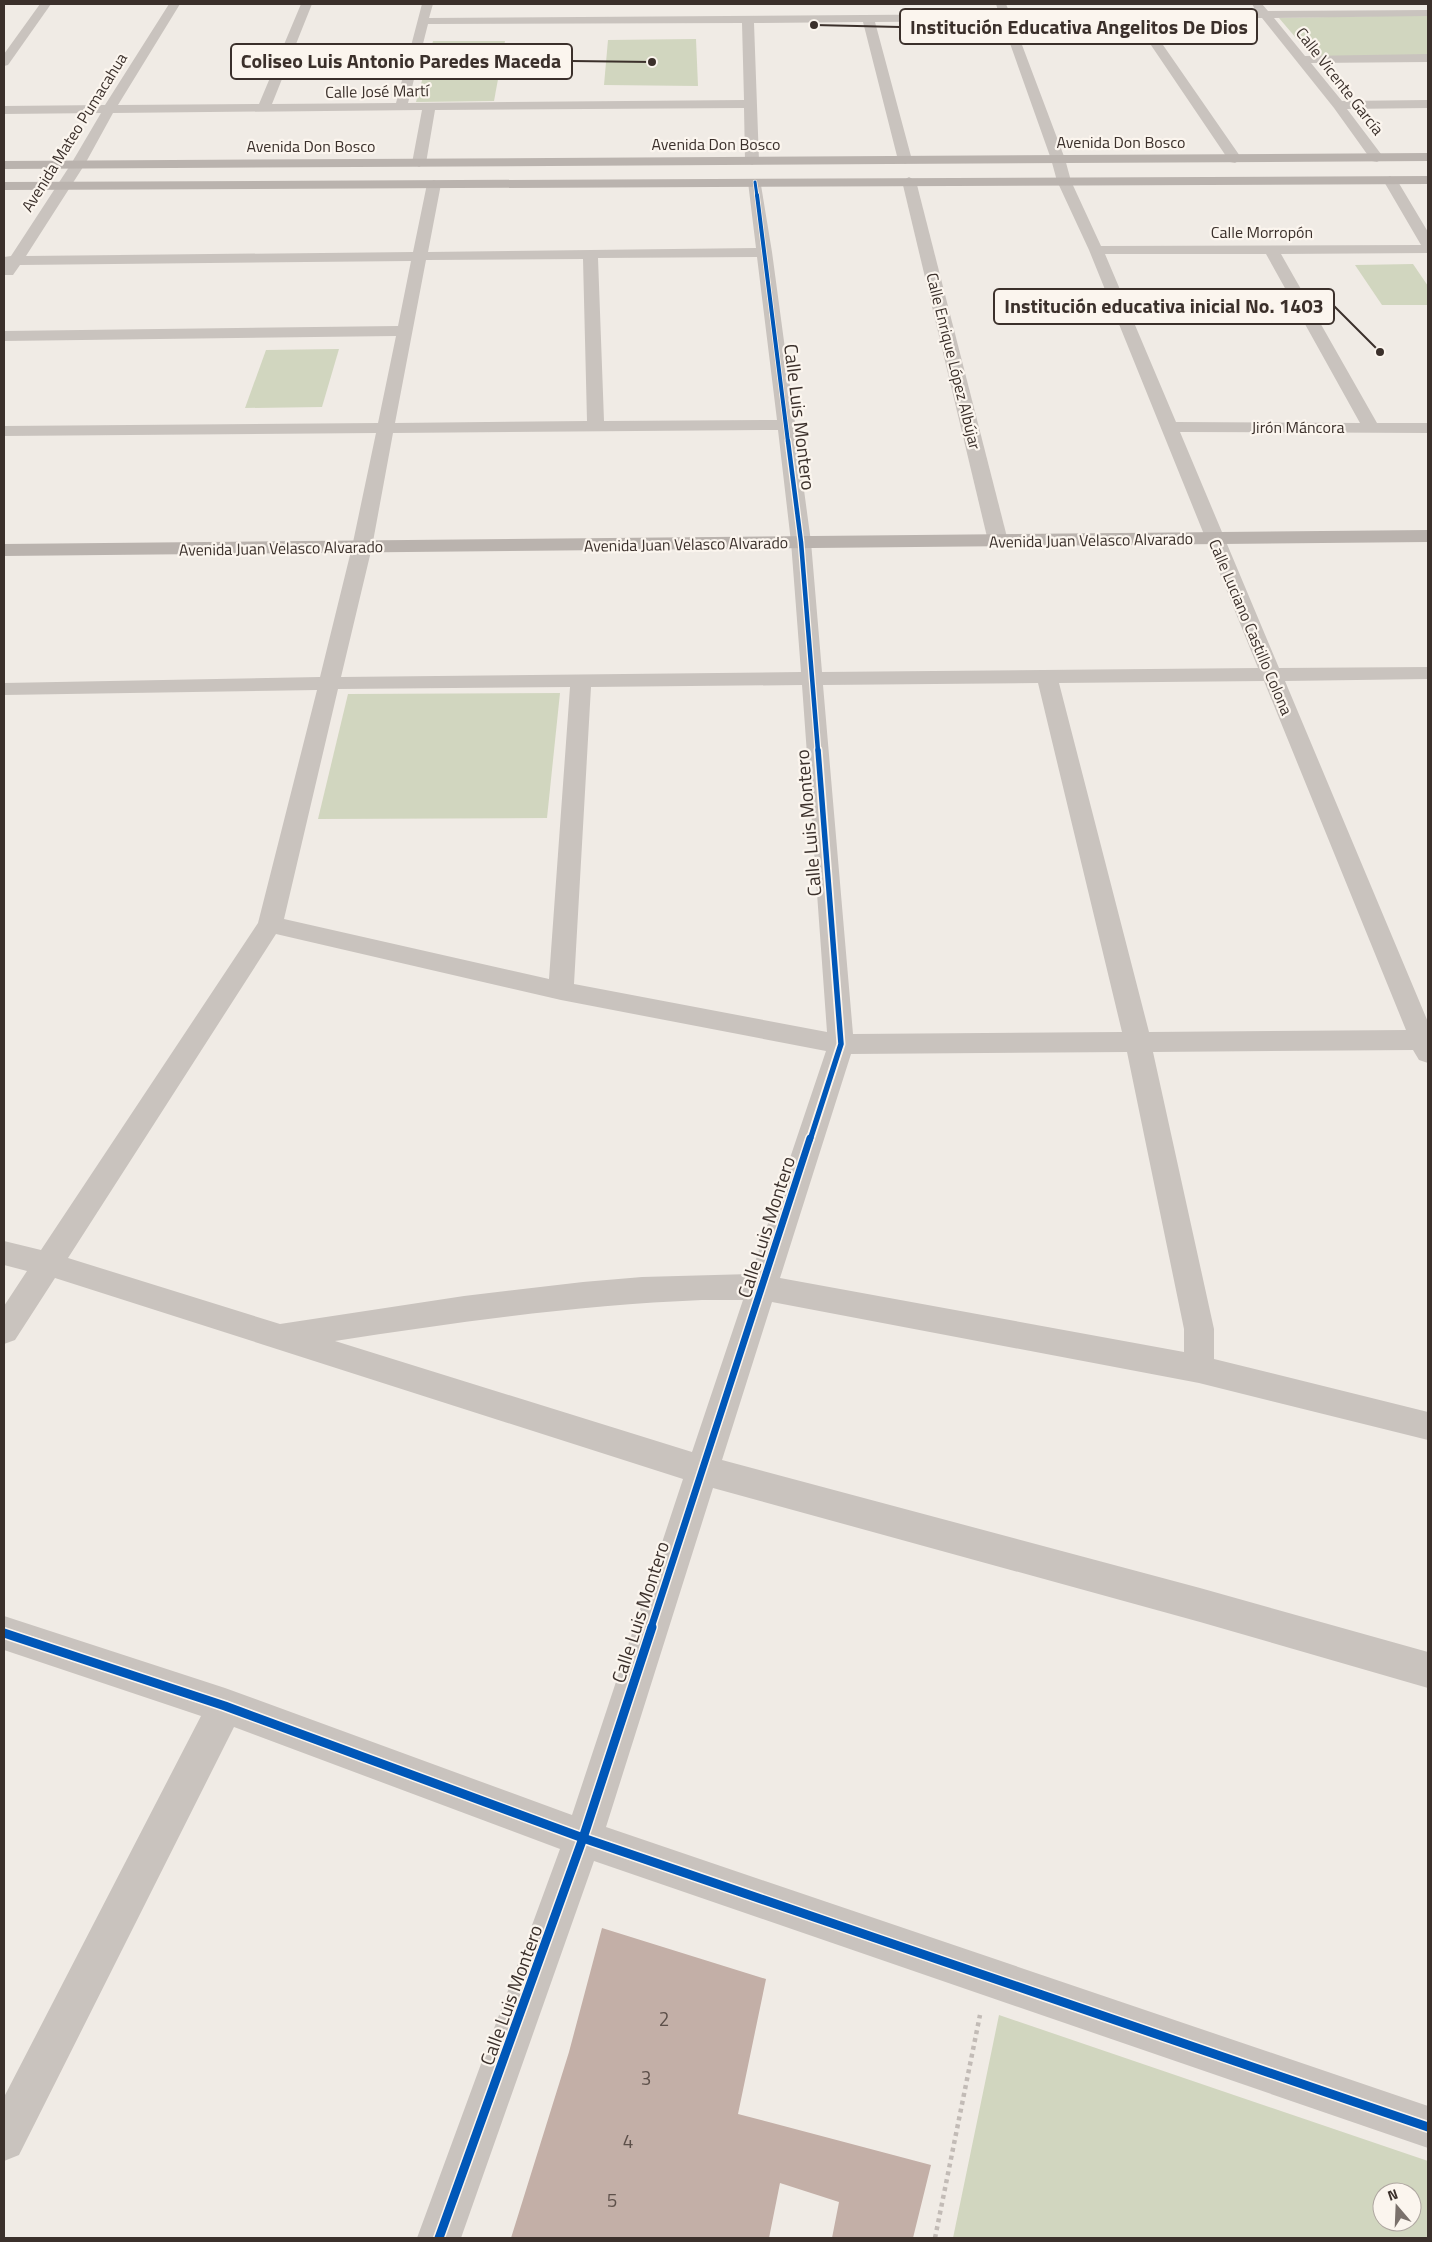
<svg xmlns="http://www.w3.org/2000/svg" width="1432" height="2242" font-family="'Titillium Web',sans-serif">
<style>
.green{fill:#d1d6bf;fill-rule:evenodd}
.building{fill:#c3afa7}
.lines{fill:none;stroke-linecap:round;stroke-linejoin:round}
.path{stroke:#c2bbb6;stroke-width:4.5;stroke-dasharray:4 4;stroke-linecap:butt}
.street{fill:#c9c3be;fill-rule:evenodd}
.secondary{fill:#bab3ae;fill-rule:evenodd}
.cycleway-far5-casing{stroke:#fbf5ee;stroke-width:4.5}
.cycleway-far4-casing{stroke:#fbf5ee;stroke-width:5.5}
.cycleway-far3-casing{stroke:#fbf5ee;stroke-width:7}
.cycleway-far2-casing{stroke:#fbf5ee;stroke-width:9}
.cycleway-far1-casing{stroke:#fbf5ee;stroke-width:10}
.cycleway-casing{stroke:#fbf5ee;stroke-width:12}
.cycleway-far5{stroke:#0057b8;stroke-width:3}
.cycleway-far4{stroke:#0057b8;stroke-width:4}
.cycleway-far3{stroke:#0057b8;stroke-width:4.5}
.cycleway-far2{stroke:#0057b8;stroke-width:5.5}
.cycleway-far1{stroke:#0057b8;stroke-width:7}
.cycleway{stroke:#0057b8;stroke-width:9}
.labels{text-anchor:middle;stroke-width:4.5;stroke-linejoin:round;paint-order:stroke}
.far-street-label{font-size:16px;fill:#3b302b;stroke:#fbf5ee}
.street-label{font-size:19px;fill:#3b302b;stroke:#fbf5ee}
.near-number-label{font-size:19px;fill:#5d504a}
.leader{fill:none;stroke:#3b302b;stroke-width:2}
.callout-dot{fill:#3b302b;stroke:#fbf5ee;stroke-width:2}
.callout{fill:#fbf5ee;stroke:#3b302b;stroke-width:2}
.callout-label{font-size:20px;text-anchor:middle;font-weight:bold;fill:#3b302b}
</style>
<rect width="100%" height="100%" fill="#f0ebe5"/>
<!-- green -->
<g class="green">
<path d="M1428 15V57L1313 58 1279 18Z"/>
<path d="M696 39 698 86 604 85 608 40Z"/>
<path d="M433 41H505L494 101 416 102Z"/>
<path d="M1413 264 1428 286V305H1382L1355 265Z"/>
<path d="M339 349 322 407 245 408 266 350Z"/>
<path d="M560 693 547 818 318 819 348 694Z"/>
<path d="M999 2015 1428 2161V2238H953ZM1382 2192H1412V2222H1382Z"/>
</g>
<!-- building -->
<path class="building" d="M602 1928 766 1979 738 2114 931 2165 913 2238H832L839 2202 780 2183 769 2238H511L569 2052Z"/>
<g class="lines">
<!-- path -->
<path class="path" d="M935 2238 980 2015"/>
<!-- street -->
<g class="street">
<path d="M40 4H51L8 65 4 66V54Z"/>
<path d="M169 4H180L118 105 259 104 301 4H312L272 104 396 103 422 4H433L429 18 999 14 996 4H1006L1010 14 1256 11 1252 4H1262L1268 11 1428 10V16L1274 18 1305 56 1428 54V62L1311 63 1342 101 1428 100V108L1347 109 1384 158 1377 162 1372 161 1334 108 1262 18 1145 19 1242 159 1235 163 1230 162 1134 20 1013 21 1065 159 1071 181 1101 246 1421 245 1383 180 1390 176 1397 180 1428 232V253L1281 254 1377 423H1428V433L1180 432 1279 668 1428 667V679L1285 681 1428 1022V1063L1419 1060 1413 1050 1153 1052 1214 1329V1359L1428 1412V1440L1199 1383 772 1302 722 1460 1200 1588 1428 1652V1688L1200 1622 713 1488 606 1827 1428 2106V2148L594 1861 461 2238H417L560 1849 234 1727 19 2155 4 2161V2097L201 1716 4 1650V1616L225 1688 572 1815 683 1479 55 1278 15 1340 4 1344V1306L27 1271 4 1265V1241L41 1250 258 923 317 690 4 695V683L320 677 352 547 376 433 4 436V426L378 423 396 336 4 341V331L398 326 411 261 20 265 13 275H4V257L11 256 71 164 101 113 4 114V106L105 105ZM1002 21 1051 159 1057 181 1089 250 1258 668 822 672 811 542 772 252 760 179H750L748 182 756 248 428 252 441 184 434 180 427 184 413 252 26 256 85 164 113 113 422 110 412 163 419 167 426 163 435 110 744 108 745 161 752 165 759 161 754 23 863 22 898 160 905 164 912 160 875 22ZM742 23 744 100 408 103 428 24ZM1105 254H1266L1360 423 1176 422ZM757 257 777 420 604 421 598 258ZM583 259 587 421 395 423 426 260ZM778 430 791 542 801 672 341 677 372 547 393 433ZM1264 681 1406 1030 1149 1032 1059 683ZM1038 683 1122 1032 853 1034 823 685ZM802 685 827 1032 574 984 591 687ZM570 687 549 979 284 919 338 689ZM276 934 561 1000 826 1051 751 1274 642 1277 583 1282 464 1296 280 1324 68 1258ZM1127 1052 1184 1329V1352L780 1278 851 1054ZM702 1300H743L692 1452 335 1341C457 1322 579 1305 702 1300Z"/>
<path d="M909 177 916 181 1008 541 1005 545 998 547 991 545 988 541 902 181Z"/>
</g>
<!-- secondary -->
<g class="secondary">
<path d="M1428 153V161L4 169V161Z"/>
<path d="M1428 176V184L4 190V182Z"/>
<path d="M1428 530V542L4 556V544Z"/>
</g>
<defs>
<path id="cycleway-far5" d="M755 182 757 196"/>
<path id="cycleway-far4" d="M757 195 788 442"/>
<path id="cycleway-far3" d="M788 441 801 542 818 751"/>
<path id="cycleway-far2" d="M810 1140 841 1044 818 750"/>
<path id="cycleway-far1" d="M651 1628 810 1138"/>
<g id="cycleway">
<path d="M4 1633 225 1706 583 1838 1428 2127"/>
<path d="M439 2238 583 1838 652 1627"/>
</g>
</defs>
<!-- cycleway-far5 casing -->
<use href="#cycleway-far5" class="cycleway-far5-casing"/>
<!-- cycleway-far4 casing -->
<use href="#cycleway-far4" class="cycleway-far4-casing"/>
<!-- cycleway-far3 casing -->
<use href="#cycleway-far3" class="cycleway-far3-casing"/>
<!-- cycleway-far2 casing -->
<use href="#cycleway-far2" class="cycleway-far2-casing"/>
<!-- cycleway-far1 casing -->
<use href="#cycleway-far1" class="cycleway-far1-casing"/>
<!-- cycleway casing -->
<use href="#cycleway" class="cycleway-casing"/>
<!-- cycleway-far5 -->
<use href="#cycleway-far5" class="cycleway-far5"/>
<!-- cycleway-far4 -->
<use href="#cycleway-far4" class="cycleway-far4"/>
<!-- cycleway-far3 -->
<use href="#cycleway-far3" class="cycleway-far3"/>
<!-- cycleway-far2 -->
<use href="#cycleway-far2" class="cycleway-far2"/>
<!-- cycleway-far1 -->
<use href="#cycleway-far1" class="cycleway-far1"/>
<!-- cycleway -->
<use href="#cycleway" class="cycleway"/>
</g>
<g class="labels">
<!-- far-street labels -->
<g class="far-street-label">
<text transform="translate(1340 81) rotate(52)" y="6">Calle Vicente García</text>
<text transform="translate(377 91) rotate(-1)" y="6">Calle José Martí</text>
<text transform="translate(74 132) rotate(-58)" y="6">Avenida Mateo Pumacahua</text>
<text x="1121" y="148">Avenida Don Bosco</text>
<text x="716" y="150">Avenida Don Bosco</text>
<text x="311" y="152">Avenida Don Bosco</text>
<text x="1262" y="238">Calle Morropón</text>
<text transform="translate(954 361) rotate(76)" y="6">Calle Enrique López Albújar</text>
<text x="1298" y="433">Jirón Máncora</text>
<text transform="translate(1091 540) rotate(-1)" y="6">Avenida Juan Velasco Alvarado</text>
<text transform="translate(686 544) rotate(-1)" y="6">Avenida Juan Velasco Alvarado</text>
<text transform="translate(281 548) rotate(-1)" y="6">Avenida Juan Velasco Alvarado</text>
<text transform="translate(1251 627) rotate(67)" y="6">Calle Luciano Castillo Colona</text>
</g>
<!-- street labels -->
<g class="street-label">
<text transform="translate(800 417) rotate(83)" y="7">Calle Luis Montero</text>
<text transform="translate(808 823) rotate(-95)" y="7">Calle Luis Montero</text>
<text transform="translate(766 1227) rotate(-72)" y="7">Calle Luis Montero</text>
<text transform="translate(640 1612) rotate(-72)" y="7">Calle Luis Montero</text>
<text transform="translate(511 1995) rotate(-70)" y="7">Calle Luis Montero</text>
</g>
<!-- near-number labels -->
<g class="near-number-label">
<text x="664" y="2026">2</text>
<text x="646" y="2085">3</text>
<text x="628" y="2148">4</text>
<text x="612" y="2207">5</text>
</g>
</g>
<!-- callouts -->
<path class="leader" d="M814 25L900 27M652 62L572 61M1380 352L1334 306"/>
<g class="callout-dot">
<circle cx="814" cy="25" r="5"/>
<circle cx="652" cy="62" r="5"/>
<circle cx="1380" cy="352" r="5"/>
</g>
<g class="callout">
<rect x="900" y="9" width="357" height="35" rx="5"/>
<rect x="231" y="44" width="341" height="35" rx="5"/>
<rect x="994" y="289" width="340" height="35" rx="5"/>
</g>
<g class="callout-label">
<text x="1079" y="34">Institución Educativa Angelitos De Dios</text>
<text x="401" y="68">Coliseo Luis Antonio Paredes Maceda</text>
<text x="1164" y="313">Institución educativa inicial No. 1403</text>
</g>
<!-- border -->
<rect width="1432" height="2242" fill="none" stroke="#3b302b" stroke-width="10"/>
<!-- north arrow -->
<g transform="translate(1397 2207) rotate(341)"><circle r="24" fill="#fbf5ee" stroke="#aea6a0"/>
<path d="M0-4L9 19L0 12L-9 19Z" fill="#7a716c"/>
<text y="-8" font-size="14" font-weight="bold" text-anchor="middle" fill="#3b302b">N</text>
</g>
</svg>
